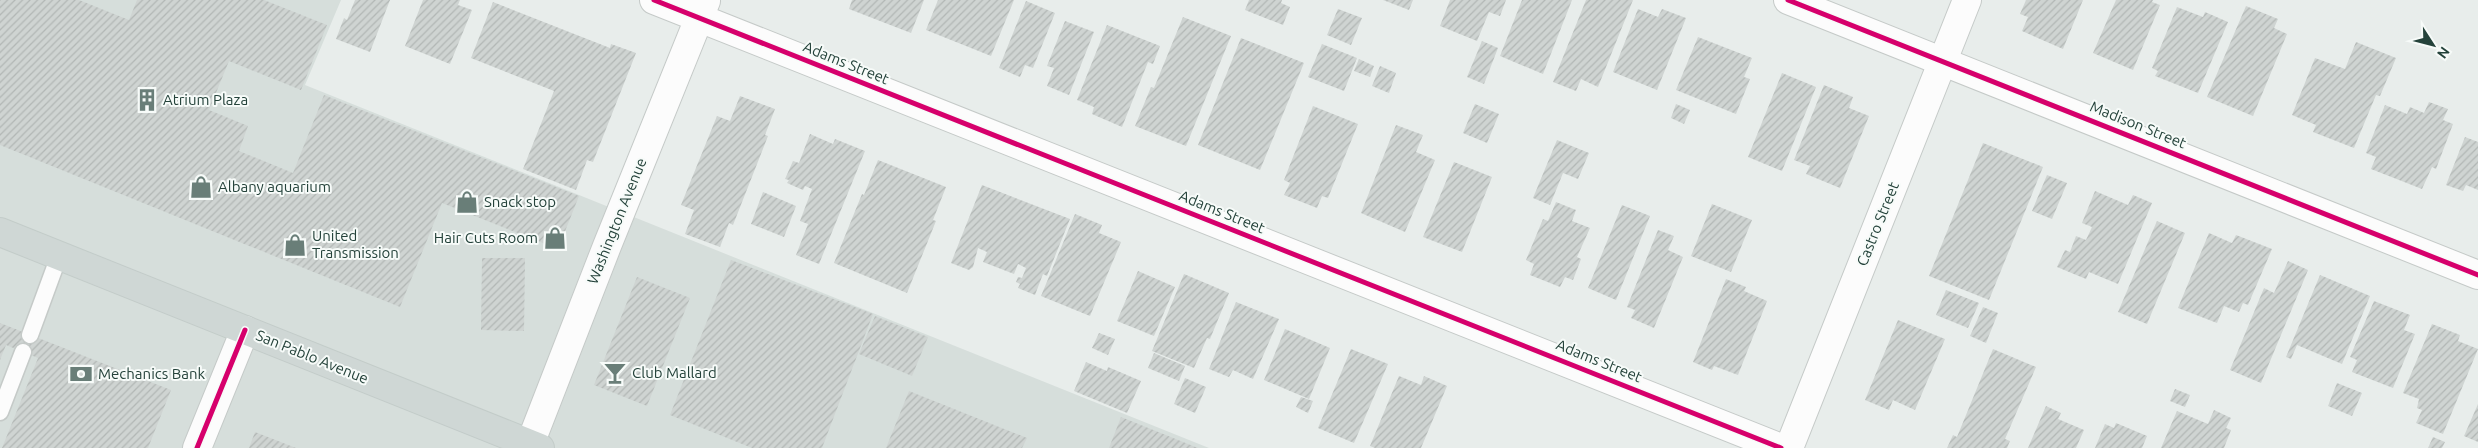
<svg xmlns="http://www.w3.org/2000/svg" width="2478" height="448" font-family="Ubuntu,sans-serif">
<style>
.built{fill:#d6dedb}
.building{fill:url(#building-hatch)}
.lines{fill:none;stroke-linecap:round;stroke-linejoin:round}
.lane-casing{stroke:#c5cac8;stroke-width:19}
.street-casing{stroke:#c5cac8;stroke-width:30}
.primary-casing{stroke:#c3ccc9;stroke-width:30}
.lane{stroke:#fcfcfc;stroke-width:16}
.street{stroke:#fcfcfc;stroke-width:28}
.primary{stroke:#cfd7d5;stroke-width:28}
.cycleway-casing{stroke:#f7fbf9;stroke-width:8}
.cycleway{stroke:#d6006c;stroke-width:5}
.labels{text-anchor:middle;stroke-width:4;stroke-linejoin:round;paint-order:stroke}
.street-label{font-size:15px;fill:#24423a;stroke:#f7fbf9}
.poi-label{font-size:15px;fill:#24423a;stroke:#f7fbf9;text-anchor:start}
</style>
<defs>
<pattern id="building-hatch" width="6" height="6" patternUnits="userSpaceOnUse" patternTransform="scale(1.25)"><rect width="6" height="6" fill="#cfd4d2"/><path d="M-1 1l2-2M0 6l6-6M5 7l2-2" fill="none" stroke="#b2b7b5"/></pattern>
</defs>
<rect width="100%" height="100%" fill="#e8edeb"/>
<!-- built -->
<path class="built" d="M0 0H341L305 85 1209 448H0Z"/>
<!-- building -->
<g class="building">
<path d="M0 0H79L129 20 137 0H264L327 25 301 90 229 61 209 110 248 126 239 151 293 173 324 95 579 196 558 249 442 203 400 307 0 145Z"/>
<path d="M355 0H390L370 52 336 39 344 18 347 20Z"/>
<path d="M423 0H460L458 5 472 10 450 64 405 46Z"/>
<path d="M852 0H924L911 33 849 9Z"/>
<path d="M938 0H1014L991 56 926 30Z"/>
<path d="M1249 0H1282L1281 3 1290 7 1283 25 1245 10Z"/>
<path d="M1383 0H1413L1409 10Z"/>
<path d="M1450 0H1506L1500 16 1489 12 1477 41 1440 26Z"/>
<path d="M1522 0H1572L1543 74 1500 56Z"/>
<path d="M1586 0H1633L1598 87 1581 79 1576 91 1553 82Z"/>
<path d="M2026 0H2083L2063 49 2022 31 2028 17 2020 14Z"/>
<path d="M2116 0H2153L2152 2 2160 5 2133 70 2093 53Z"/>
<path d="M1026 1 1055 13 1033 68 1025 65 1020 77 999 68Z"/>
<path d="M493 2 610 48 611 44 636 53 593 162 587 160 576 190 523 169 554 91 471 58Z"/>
<path d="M2246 6 2278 19 2274 28 2287 34 2253 116 2207 97Z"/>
<path d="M2177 7 2203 17 2205 12 2228 22 2198 93 2155 76 2158 71 2152 68Z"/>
<path d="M1338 9 1362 18 1351 45 1327 35Z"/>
<path d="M1638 9 1658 17 1662 9 1686 18 1657 90 1613 72Z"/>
<path d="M1183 17 1231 36 1186 146 1135 126 1151 87 1154 88Z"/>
<path d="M1065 21 1094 32 1069 95 1047 86 1054 68 1047 66Z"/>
<path d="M1107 25 1160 46 1153 64 1148 62 1122 127 1092 114 1094 107 1077 100Z"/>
<path d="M1698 37 1752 58 1744 77 1750 79 1736 114 1676 90Z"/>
<path d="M1241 38 1304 63 1260 170 1198 145Z"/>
<path d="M1482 41 1498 48 1484 84 1467 77Z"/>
<path d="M2356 42 2396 58 2380 96 2376 95 2354 148 2313 132 2316 125 2292 115 2315 58 2345 69Z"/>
<path d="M1322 44 1357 58 1344 91 1308 77Z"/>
<path d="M1359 59 1374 66 1370 77 1354 71Z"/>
<path d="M1380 66 1396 73 1389 93 1372 86Z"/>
<path d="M1782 73 1816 87 1782 171 1748 157Z"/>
<path d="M1824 85 1853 97 1849 108 1869 116 1840 188 1806 174 1810 166 1794 160Z"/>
<path d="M740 96 775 109 765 135 768 136 733 225 729 223 720 247 685 234 694 210 681 205 717 116 730 121Z"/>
<path d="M2429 102 2448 109 2443 120 2453 124 2436 169 2432 167 2422 189 2371 169 2376 157 2366 153 2385 105 2407 114 2410 107 2424 113Z"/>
<path d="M1475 104 1499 114 1487 143 1463 133Z"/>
<path d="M1676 104 1690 110 1684 124 1671 118Z"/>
<path d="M1313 106 1358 124 1328 198 1322 196 1317 208 1284 195 1290 183 1284 180Z"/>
<path d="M1396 125 1423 135 1416 152 1435 160 1405 232 1361 213Z"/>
<path d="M810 134 833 144 835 139 865 151 819 264 796 255 808 224 800 221 812 189 805 186 803 190 787 183 789 180 785 179 793 161 799 163Z"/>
<path d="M2465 137 2478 142V190L2466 185 2463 191 2446 185Z"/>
<path d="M1557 140 1589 153 1578 179 1563 173 1550 205 1533 198Z"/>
<path d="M1983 143 2043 167 1989 300 1929 276Z"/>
<path d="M878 160 946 187 933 220 936 221 907 293 834 263 862 194 864 195Z"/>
<path d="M1454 162 1492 177 1462 252 1423 237Z"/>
<path d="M2047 175 2067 183 2052 219 2032 211Z"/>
<path d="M982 185 1070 219 1047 276 1043 274 1035 295 1018 288 1020 284 1016 282 1018 277 1022 278 1026 268 1018 264 1014 274 983 262 987 252 978 248 973 267 969 270 951 263Z"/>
<path d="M2095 191 2128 205 2133 195 2152 203 2118 284 2089 272 2086 279 2057 267 2065 250 2070 252 2076 236 2086 240 2092 227 2082 223Z"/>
<path d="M763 192 796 206 784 237 751 224Z"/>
<path d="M1556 202 1576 210 1572 221 1590 228 1577 257 1581 259 1573 280 1565 277 1560 287 1530 275 1534 264 1526 260 1543 219 1548 221Z"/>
<path d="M1712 204 1752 220 1731 272 1691 256Z"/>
<path d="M1622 205 1650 216 1616 300 1588 288Z"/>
<path d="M1075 214 1102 225 1099 233 1121 242 1090 316 1041 296Z"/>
<path d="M2157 221 2185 233 2147 324 2118 312Z"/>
<path d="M1658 230 1674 236 1668 250 1683 257 1654 328 1631 318 1635 310 1627 307Z"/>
<path d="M2209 233 2232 243 2236 235 2272 249 2248 305 2243 303 2239 312 2224 306 2217 323 2178 308Z"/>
<path d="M482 258H525L524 331 481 330Z"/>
<path d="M731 260 873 314 822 448H752L670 415Z"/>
<path d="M2288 261 2308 270 2261 383 2230 370 2264 288 2274 293Z"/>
<path d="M1138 271 1175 287 1154 336 1117 321Z"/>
<path d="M1184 274 1229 293 1210 339 1207 338 1194 368 1152 351Z"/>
<path d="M2320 275 2370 296 2342 364 2297 345 2291 359 2286 357Z"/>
<path d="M637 277 690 298 647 406 594 385Z"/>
<path d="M1726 279 1746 287 1744 291 1767 301 1738 375 1714 366 1712 370 1693 362Z"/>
<path d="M1946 290 1979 303 1968 328 1936 315Z"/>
<path d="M2374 301 2410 315 2404 330 2415 334 2393 388 2352 372 2357 360 2350 357Z"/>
<path d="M1236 302 1279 319 1253 379 1233 370 1229 377 1209 369Z"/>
<path d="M1983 307 1998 313 1986 343 1970 336Z"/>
<path d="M875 316 928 337 912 376 859 354Z"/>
<path d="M1898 320 1945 339 1915 410 1893 400 1889 410 1865 400Z"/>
<path d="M0 323 171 390 148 448H2L38 358 6 345 0 360Z"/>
<path d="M2432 324 2460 335 2458 341 2478 349 2443 434 2416 423 2422 410 2417 408 2419 399 2403 393Z"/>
<path d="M1285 329 1330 348 1309 399 1264 380Z"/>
<path d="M1099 333 1115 339 1108 355 1092 348Z"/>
<path d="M1351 349 1388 364 1354 443 1318 428Z"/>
<path d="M1993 349 2036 367 2005 439 2010 441 2007 448H1947L1953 435 1957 437Z"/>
<path d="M1154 353 1185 366 1179 381 1148 368Z"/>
<path d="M1086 362 1107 371 1108 367 1141 381 1127 413 1074 391Z"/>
<path d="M1399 376 1421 385 1424 376 1447 386 1421 448H1375L1370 446Z"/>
<path d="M1185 378 1206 387 1195 413 1174 404Z"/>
<path d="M2337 383 2362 393 2352 416 2328 406Z"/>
<path d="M2175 389 2190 395 2185 407 2170 401Z"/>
<path d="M909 391 1027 438 1022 448H886Z"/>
<path d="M1301 397 1313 401 1308 413 1296 407Z"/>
<path d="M2478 404V442L2464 436Z"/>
<path d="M2046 406 2061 413 2058 419 2084 430 2076 448H2028Z"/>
<path d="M2214 410 2231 418 2226 428 2231 430 2224 448H2161L2177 411 2208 424Z"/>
<path d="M1121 417 1198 448H1109Z"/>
<path d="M2116 423 2147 436 2142 448H2095L2105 424 2114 428Z"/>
<path d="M255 432 296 448H249Z"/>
<path d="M2433 437 2445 442 2442 448H2428Z"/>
</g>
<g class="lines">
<defs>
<g id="lane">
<path d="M30 335 59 256"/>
<path d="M0 412 23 352"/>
</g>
<g id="street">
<path d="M654 0 1781 448"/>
<path d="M1788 0 2478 275"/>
<path d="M530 444 607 246 706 1"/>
<path d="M197 448 245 330"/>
<path d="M1789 448 1967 0"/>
</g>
<path id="primary" d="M0 232 540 448"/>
</defs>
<!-- lane casing -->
<use href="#lane" class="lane-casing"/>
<!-- street casing -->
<use href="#street" class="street-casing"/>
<!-- primary casing -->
<use href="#primary" class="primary-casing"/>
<!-- lane -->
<use href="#lane" class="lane"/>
<!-- street -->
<use href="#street" class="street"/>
<!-- primary -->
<use href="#primary" class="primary"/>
<defs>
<g id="cycleway">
<path d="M654 0 1781 448"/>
<path d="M1788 0 2478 275"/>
<path d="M197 448 245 330"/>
</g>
</defs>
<!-- cycleway casing -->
<use href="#cycleway" class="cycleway-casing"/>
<!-- cycleway -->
<use href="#cycleway" class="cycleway"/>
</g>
<!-- icons -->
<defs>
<symbol id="building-bare" viewBox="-9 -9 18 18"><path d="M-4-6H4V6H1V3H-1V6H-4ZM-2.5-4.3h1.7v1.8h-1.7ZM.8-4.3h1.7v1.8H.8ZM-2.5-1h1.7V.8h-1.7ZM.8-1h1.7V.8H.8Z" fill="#697e78" stroke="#f7fbf9" stroke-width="2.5" paint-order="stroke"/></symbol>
<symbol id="shop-bare" viewBox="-9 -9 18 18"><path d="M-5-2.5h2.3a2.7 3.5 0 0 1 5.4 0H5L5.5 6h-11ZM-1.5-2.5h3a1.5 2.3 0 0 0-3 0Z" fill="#697e78" stroke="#f7fbf9" stroke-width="2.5" paint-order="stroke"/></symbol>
<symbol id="bar-bare" viewBox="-9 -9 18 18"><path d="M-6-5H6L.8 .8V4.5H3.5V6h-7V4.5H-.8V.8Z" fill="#697e78" stroke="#f7fbf9" stroke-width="2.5" paint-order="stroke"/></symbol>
<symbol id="bank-bare" viewBox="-9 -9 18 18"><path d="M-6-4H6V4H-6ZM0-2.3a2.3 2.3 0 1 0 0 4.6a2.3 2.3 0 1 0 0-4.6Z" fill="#697e78" stroke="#f7fbf9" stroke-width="2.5" paint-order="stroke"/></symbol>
</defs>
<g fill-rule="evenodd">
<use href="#building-bare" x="131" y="84" width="32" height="32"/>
<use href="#shop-bare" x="185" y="171" width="32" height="32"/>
<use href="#shop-bare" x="451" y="186" width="32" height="32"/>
<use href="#shop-bare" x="539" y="222" width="32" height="32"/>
<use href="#shop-bare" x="279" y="229" width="32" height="32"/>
<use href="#bar-bare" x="599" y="357" width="32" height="32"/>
<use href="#bank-bare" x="65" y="358" width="32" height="32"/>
</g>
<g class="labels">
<!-- street labels -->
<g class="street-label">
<text transform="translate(846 63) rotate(22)" y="5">Adams Street</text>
<text transform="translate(2138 125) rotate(22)" y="5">Madison Street</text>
<text transform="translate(1222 212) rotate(22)" y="5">Adams Street</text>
<text transform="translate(617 221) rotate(-68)" y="5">Washington Avenue</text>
<text transform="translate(1878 224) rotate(-68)" y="5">Castro Street</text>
<text transform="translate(312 357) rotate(22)" y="5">San Pablo Avenue</text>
<text transform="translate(1599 361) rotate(22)" y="5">Adams Street</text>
</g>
<!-- poi labels -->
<g class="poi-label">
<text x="163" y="105">Atrium Plaza</text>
<text x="218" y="192">Albany aquarium</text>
<text x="484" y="207">Snack stop</text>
<text x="312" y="241">United<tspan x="312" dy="17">Transmission</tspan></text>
<text x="538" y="243" text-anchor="end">Hair Cuts Room</text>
<text x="632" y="378">Club Mallard</text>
<text x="98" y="379">Mechanics Bank</text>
</g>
</g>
<!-- north arrow -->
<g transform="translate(2433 45) rotate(126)" stroke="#f7fbf9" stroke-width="4" paint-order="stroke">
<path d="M0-4L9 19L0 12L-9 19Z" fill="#24423a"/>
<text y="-8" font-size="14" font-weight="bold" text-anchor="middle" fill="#24423a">N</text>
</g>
</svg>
